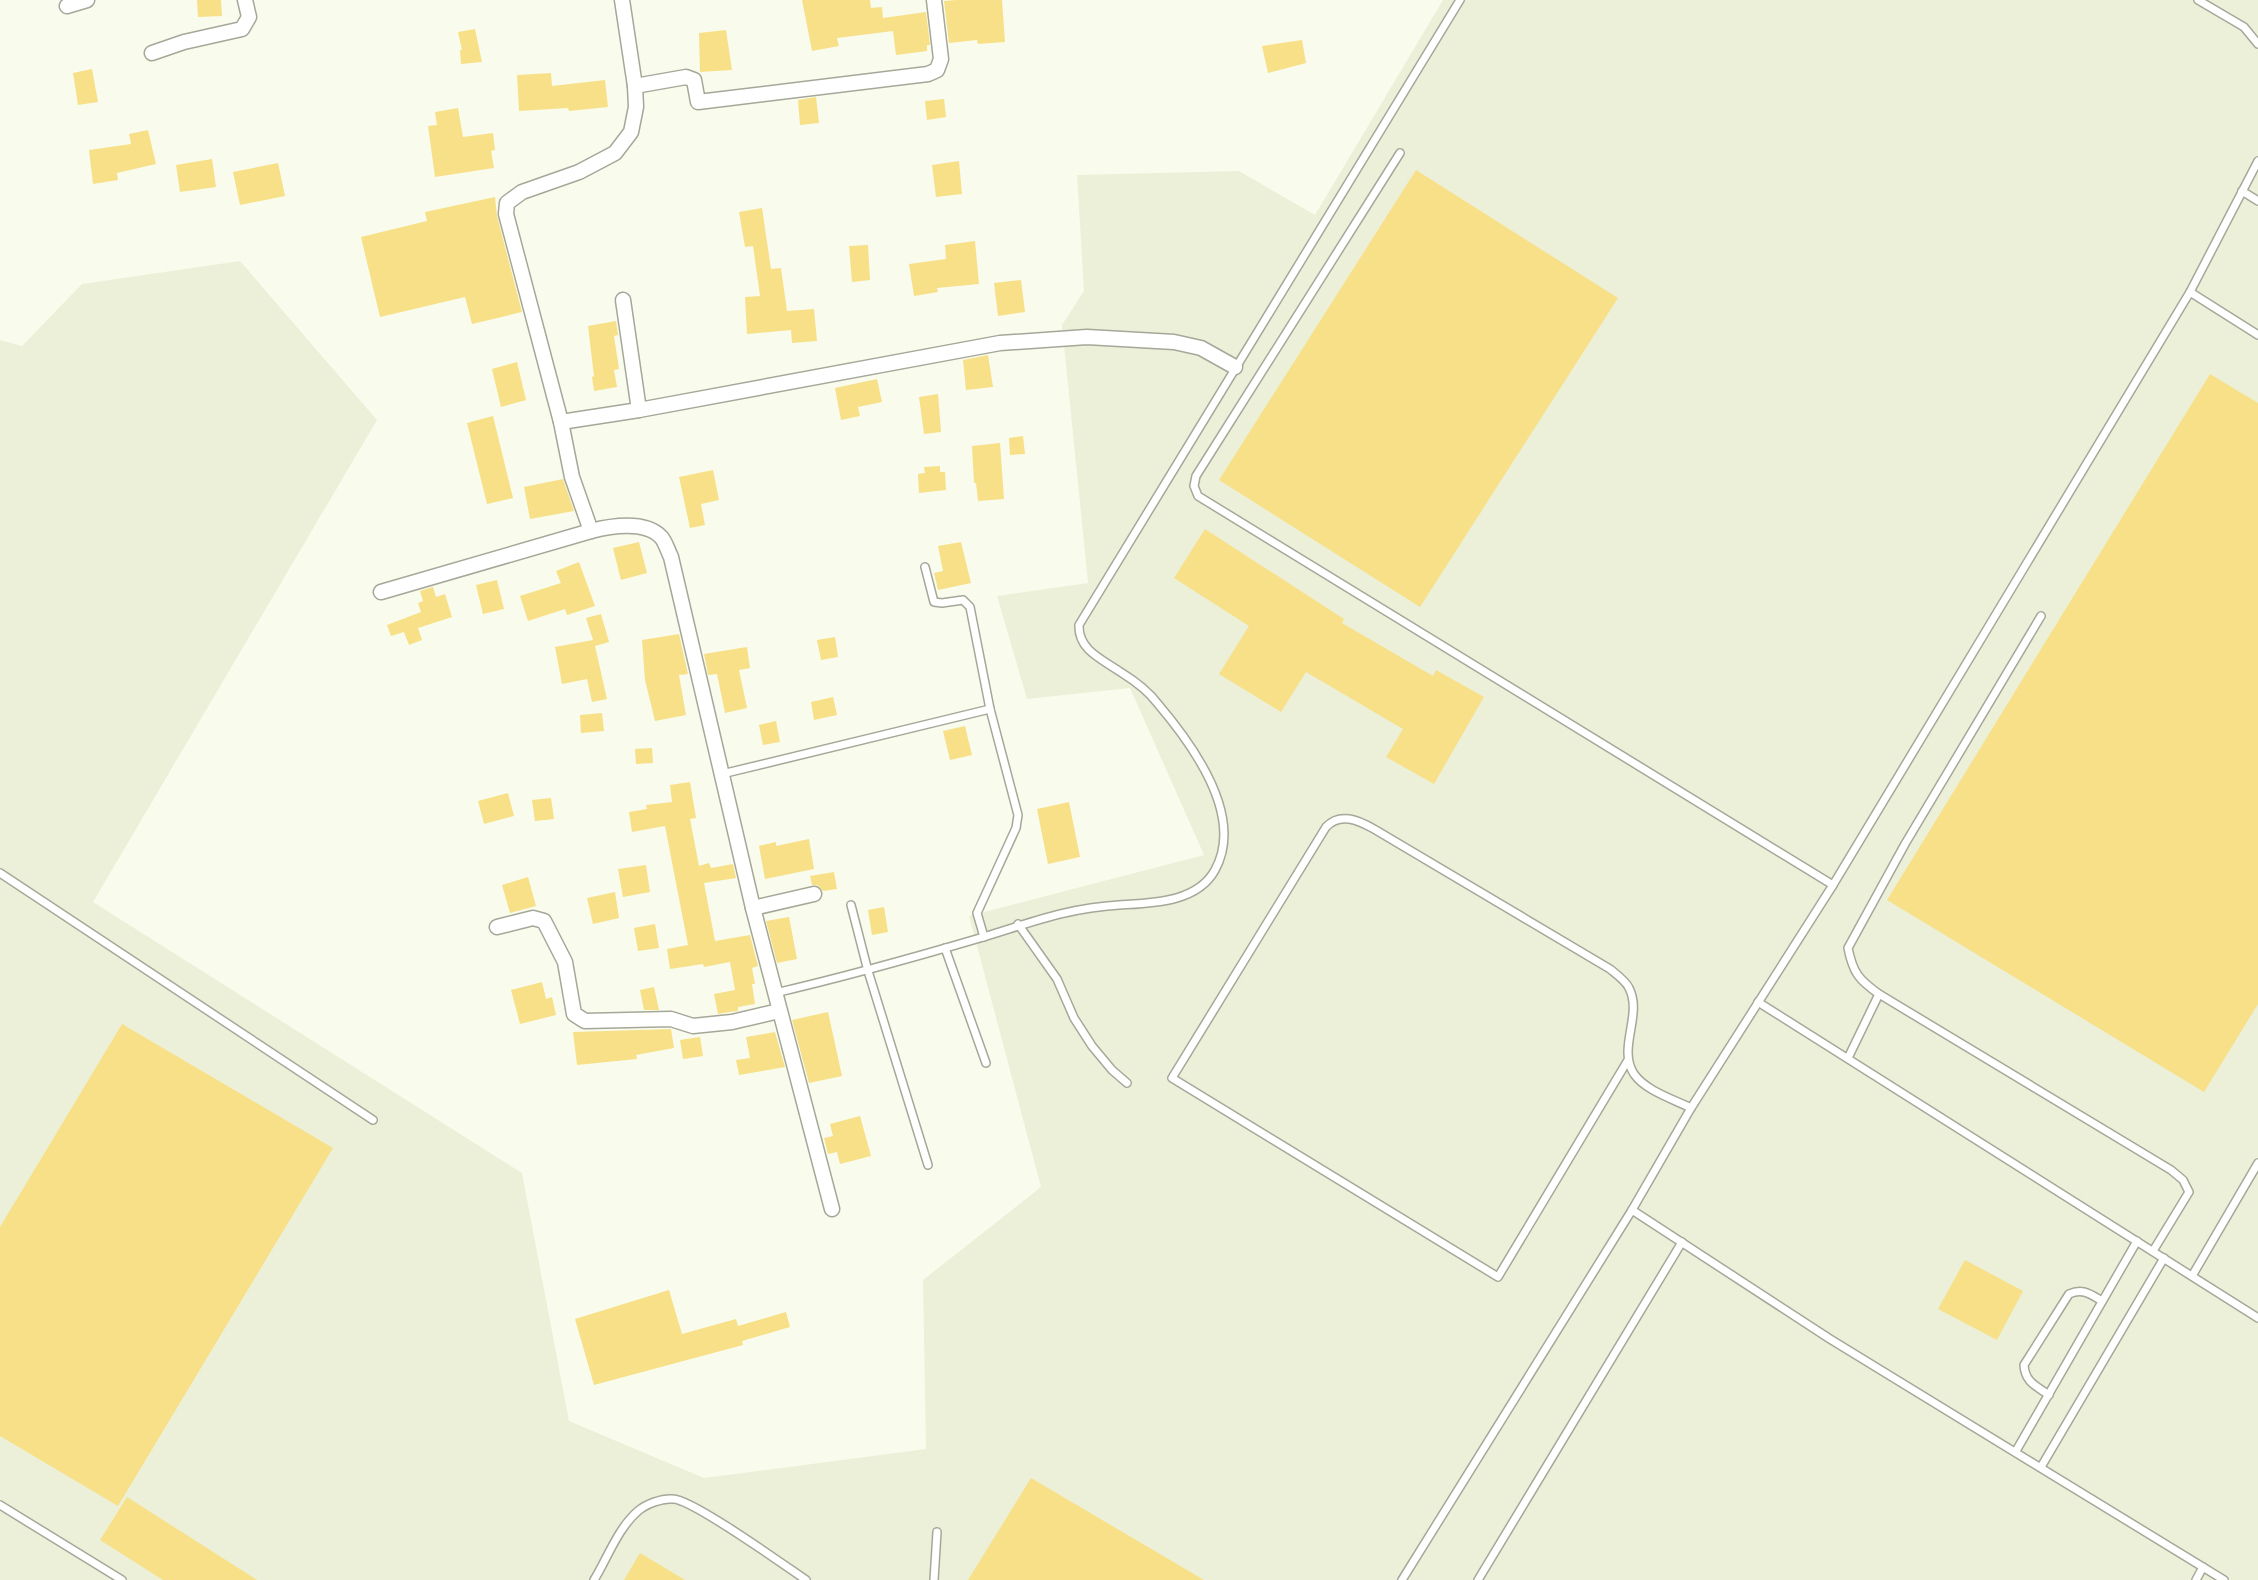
<svg xmlns="http://www.w3.org/2000/svg" width="2258" height="1580" font-family="Lato,sans-serif">
<style>
.built{fill:#ecf0d9}
.building{fill:#f7e088}
.lines{fill:none;stroke-linecap:round;stroke-linejoin:round}
.service-casing{stroke:#a5a899;stroke-width:10}
.minor-casing{stroke:#a5a899;stroke-width:17}
.service{stroke:#fff;stroke-width:7}
.minor{stroke:#fff;stroke-width:14}
</style>
<rect width="100%" height="100%" fill="#f9fcec"/>
<!-- built -->
<path class="built" d="M1443 0H2258V1580H0V340L22 346 82 284 240 261 377 420 93 902 522 1173 569 1421 704 1478 926 1449 923 1280 1041 1187 969 916 1204 855 1130 688 1027 699 997 596 1088 583 1062 325 1084 291 1077 175 1239 171 1315 215Z"/>
<!-- building -->
<g class="building">
<path d="M197 0H221L222 16 198 17Z"/>
<path d="M802 0H870L871 8 882 7 883 18 926 12 930 45H927V51L896 55 893 31 837 38 839 46 812 51Z"/>
<path d="M956 0H1002L1005 42 978 44 977 40 949 43 944 1Z"/>
<path d="M475 29 482 62 461 64 460 50H462L458 32Z"/>
<path d="M726 30 732 70 700 72 699 33Z"/>
<path d="M1302 40 1306 63 1268 73 1262 46Z"/>
<path d="M92 69 98 102 78 105 73 73Z"/>
<path d="M551 73 552 86 605 80 608 107 569 111 568 108 519 111 517 75Z"/>
<path d="M816 97 819 123 800 125 798 100Z"/>
<path d="M944 99 946 117 927 120 925 101Z"/>
<path d="M458 108 463 137 493 133 495 150 491 151 494 168 435 177 428 126 437 125 435 112Z"/>
<path d="M148 130 156 164 117 173 118 180 93 184 89 150 131 144 129 134Z"/>
<path d="M212 159 216 187 180 192 176 165Z"/>
<path d="M959 161 962 194 936 197 932 165Z"/>
<path d="M278 163 285 196 240 205 233 172Z"/>
<path d="M1416 170 1618 298 1420 607 1219 480Z"/>
<path d="M495 197 497 216 522 312 472 324 465 297 380 317 361 237 427 221 425 212Z"/>
<path d="M762 208 771 269 781 268 787 311 814 309 817 341 792 343 791 330 747 334 745 297 760 296 753 246 745 247 739 212Z"/>
<path d="M975 241 979 284 937 288 938 292 914 296 909 264 946 259 945 245Z"/>
<path d="M868 245 870 280 852 282 849 246Z"/>
<path d="M1021 280 1025 312 998 316 994 283Z"/>
<path d="M616 321 618 335 614 336 619 369 614 370 617 387 594 391 592 377 594 376 588 326Z"/>
<path d="M988 355 993 387 966 390 963 360Z"/>
<path d="M517 362 526 400 501 407 492 369Z"/>
<path d="M2210 374 2258 403V1004L2204 1092 1887 900Z"/>
<path d="M877 379 882 402 858 407 860 416 841 420 835 388Z"/>
<path d="M938 394 941 432 924 434 919 397Z"/>
<path d="M493 416 513 498 487 504 467 423Z"/>
<path d="M1023 436 1025 454 1010 455 1009 438Z"/>
<path d="M1000 443 1004 499 978 501 976 483H974L972 446Z"/>
<path d="M940 466V472H945L946 490 919 493 918 474 925 473 924 467Z"/>
<path d="M713 470 719 500 701 504 705 525 690 528 679 477Z"/>
<path d="M563 479 574 511 530 519 524 487Z"/>
<path d="M1205 529 1344 619 1342 623 1433 676 1436 670 1484 697 1434 784 1386 757 1403 729 1306 672 1281 712 1219 674 1249 626 1174 578Z"/>
<path d="M639 542 647 573 621 580 613 548Z"/>
<path d="M961 542 971 583 938 590 934 573 943 571 938 546Z"/>
<path d="M579 562 595 606 567 615 565 609 528 621 520 596 561 583 556 571Z"/>
<path d="M497 580 504 609 483 614 476 585Z"/>
<path d="M433 587 436 597 445 594 452 617 418 628 422 640 409 645 404 632 391 636 387 625 421 612 418 603 423 601 420 591Z"/>
<path d="M601 614 609 642 595 646 607 699 592 702 587 679 562 684 555 647 593 640 586 618Z"/>
<path d="M679 634 688 674 679 675 686 715 655 721 645 680 642 640Z"/>
<path d="M835 637 838 657 821 660 817 640Z"/>
<path d="M747 647 750 668 739 670 747 708 725 713 717 674 708 675 704 654Z"/>
<path d="M833 697 837 715 814 720 811 702Z"/>
<path d="M602 713 604 731 581 733 580 715Z"/>
<path d="M776 721 780 742 763 745 759 725Z"/>
<path d="M965 726 972 755 950 760 943 731Z"/>
<path d="M652 748 653 763 636 764 635 749Z"/>
<path d="M690 782 696 818 690 819 699 866 709 863 711 868 733 864 736 878 704 883 715 941 750 935 758 966 752 968 755 984H752L755 1004 738 1007V1011L730 1012 718 1014 714 994 735 990 730 962 704 967 703 964 670 969 667 949 688 945 665 826 632 832 629 812 647 809 646 805 672 802 670 785Z"/>
<path d="M508 793 514 816 484 824 478 801Z"/>
<path d="M551 798 554 819 535 821 532 800Z"/>
<path d="M1069 802 1080 857 1048 864 1037 809Z"/>
<path d="M809 839 814 869 765 879 759 846 776 842V846Z"/>
<path d="M646 865 650 892 623 897 618 869Z"/>
<path d="M834 872 837 889 823 891 817 885H812L810 876Z"/>
<path d="M528 877 536 906 510 913 502 885Z"/>
<path d="M615 892 619 918 593 924 587 898Z"/>
<path d="M884 907 888 932 872 935 868 910Z"/>
<path d="M789 917 797 959 777 963 766 921Z"/>
<path d="M655 924 659 948 638 951 634 928Z"/>
<path d="M542 982 546 999 552 997 556 1015 520 1024 511 990Z"/>
<path d="M654 987 659 1010H644L640 990Z"/>
<path d="M828 1012 842 1076 809 1083 792 1020Z"/>
<path d="M122 1024 333 1148 118 1506 0 1436V1227Z"/>
<path d="M671 1029 674 1048 636 1055 637 1059 577 1065 573 1032Z"/>
<path d="M775 1032 785 1067 739 1075 736 1060 750 1058 746 1037Z"/>
<path d="M700 1037 703 1056 683 1059 680 1040Z"/>
<path d="M860 1116 871 1156 840 1164 837 1152 828 1154 824 1138 833 1136 830 1124Z"/>
<path d="M1965 1260 2023 1291 1997 1340 1938 1309Z"/>
<path d="M669 1290 682 1334 736 1319 738 1326 786 1312 790 1327 742 1341 743 1345 594 1385 575 1319Z"/>
<path d="M1031 1478 1204 1580H968Z"/>
<path d="M127 1497 257 1580H163L100 1540Z"/>
<path d="M640 1553 685 1580H624Z"/>
</g>
<g class="lines">
<defs>
<g id="service">
<path d="M2198 0 2244 27 2258 44"/>
<path d="M1400 153 1196 476 1194 486 1198 496 1833 885"/>
<path d="M2242 191 2258 201"/>
<path d="M2190 292 2258 335"/>
<path d="M925 567 934 602 942 603 963 600 970 607 990 709 1018 815 1016 828 977 913 984 937"/>
<path d="M722 774 990 709"/>
<path d="M0 873 373 1120"/>
<path d="M851 905 868 971 928 1165"/>
<path d="M1018 924 1057 979 1074 1018 1092 1046 1112 1070 1127 1083"/>
<path d="M945 948 986 1063"/>
<path d="M775 993C844 977 912 958 980 938 1030 923 1067 908 1119 905 1151 903 1197 903 1215 870 1245 816 1192 744 1158 704 1149 692 1135 681 1122 673 1104 660 1078 651 1079 625L1460 0"/>
<path d="M1879 994 2171 1170 2183 1180 2189 1192 2153 1251"/>
<path d="M1758 1002 2258 1318"/>
<path d="M1848 1058 1879 994C1859 980 1853 973 1848 948L1905 844 2041 616"/>
<path d="M1628 1060 1498 1277 1172 1078 1326 827C1340 812 1358 820 1374 829L1610 969C1616 974 1626 981 1629 988 1643 1015 1617 1048 1634 1074 1646 1091 1673 1099 1691 1108"/>
<path d="M1632 1210 1830 1339 2224 1580"/>
<path d="M2192 1276 2258 1163"/>
<path d="M2049 1395C2036 1386 2025 1382 2024 1365L2069 1294C2083 1288 2090 1294 2102 1301"/>
<path d="M2016 1451 2137 1241"/>
<path d="M2041 1467 2164 1258"/>
<path d="M0 1505 122 1580"/>
<path d="M594 1580C607 1559 618 1528 638 1511 646 1504 662 1498 673 1499 692 1499 784 1565 806 1580"/>
<path d="M934 1580 937 1532"/>
<path d="M1402 1580 1632 1210 1691 1108 1833 885 2190 292 2258 161"/>
<path d="M1478 1580 1682 1242"/>
<path d="M2196 1580 2203 1567"/>
</g>
<g id="minor">
<path d="M622 0 635 86 636 107 631 132 615 153 579 172 522 192 507 203 506 214 561 422 572 477 591 531C610 526 645 520 661 537 665 541 668 551 671 557L753 908 832 1209"/>
<path d="M67 6 87 0"/>
<path d="M152 53 184 42 242 29 249 17 245 0"/>
<path d="M635 86 686 77 694 80 698 102 928 74 937 70 941 59 934 0"/>
<path d="M623 300 639 410"/>
<path d="M561 422 639 410 1000 343 1087 337 1174 342 1201 348 1235 367"/>
<path d="M381 592 591 531"/>
<path d="M753 908 814 894"/>
<path d="M497 927 533 918 544 921 565 962 574 1014 585 1021 671 1019 693 1026 732 1022 779 1011"/>
</g>
</defs>
<!-- service casing -->
<use href="#service" class="service-casing"/>
<!-- minor casing -->
<use href="#minor" class="minor-casing"/>
<!-- service -->
<use href="#service" class="service"/>
<!-- minor -->
<use href="#minor" class="minor"/>
</g>
</svg>
